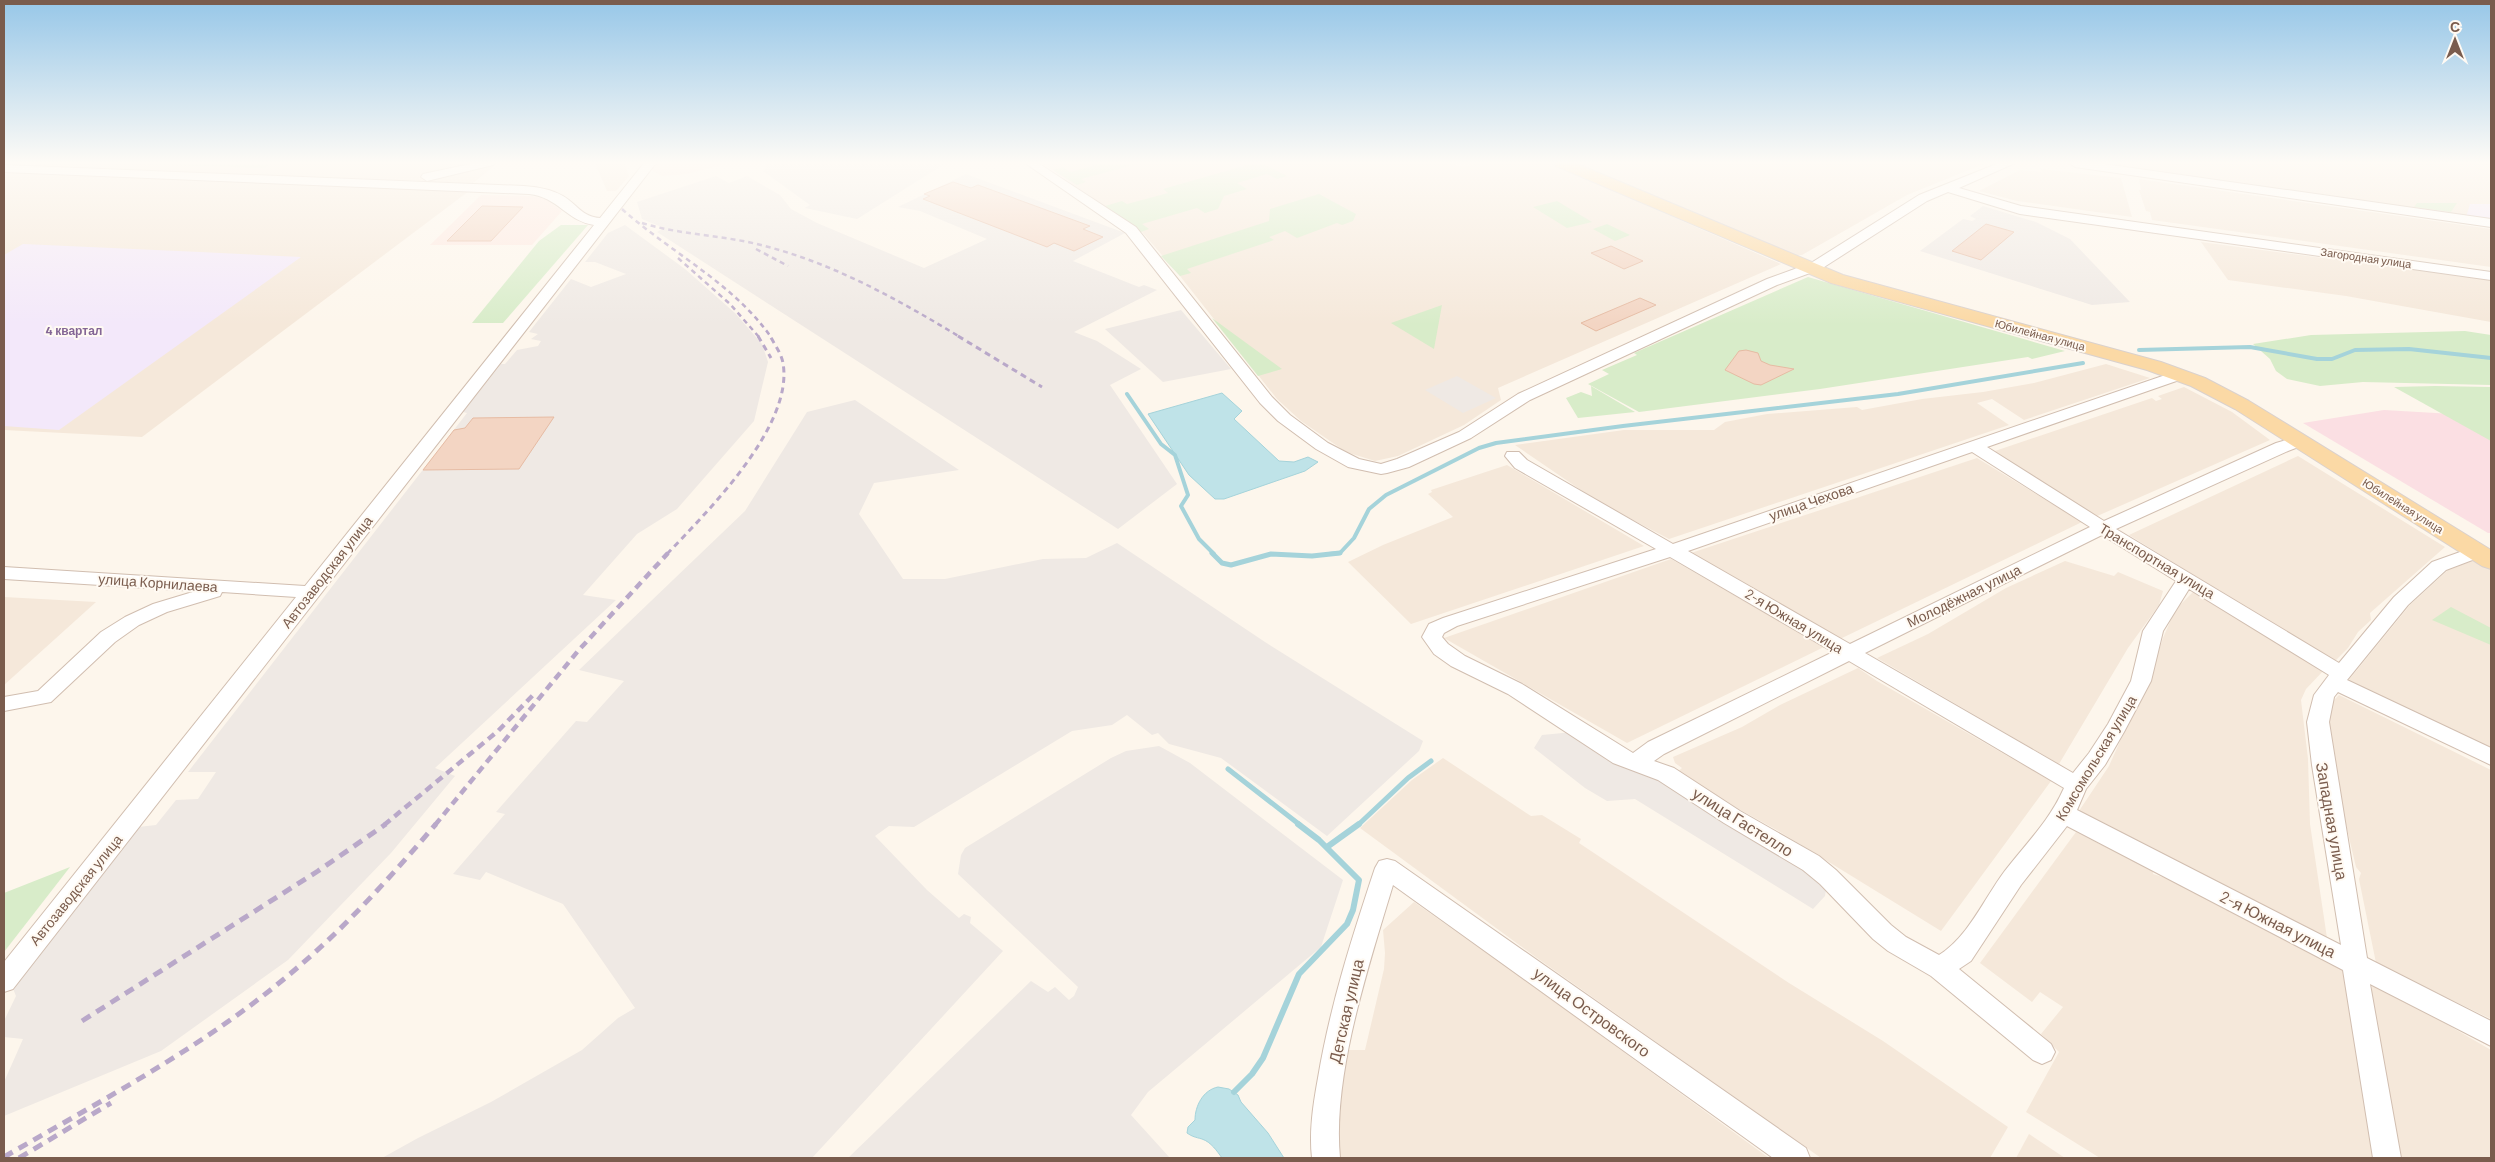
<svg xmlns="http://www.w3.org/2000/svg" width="2495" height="1162" font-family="Barlow,sans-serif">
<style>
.residential{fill:#f5e8da}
.commercial{fill:#fde8e0}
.industrial{fill:#efe9e4}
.education{fill:#f3e8fa}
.medical{fill:#fbdfe3}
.green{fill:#d8ecc9}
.water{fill:#bfe3e8;stroke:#a5d3da}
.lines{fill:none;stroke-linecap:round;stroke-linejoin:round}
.stream-far2{stroke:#a5d3da;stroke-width:4}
.stream-far1{stroke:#a5d3da;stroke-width:5}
.stream{stroke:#a5d3da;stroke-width:6}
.building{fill:#f3d5c3;stroke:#e6bba3}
.minor-casing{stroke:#d1beb0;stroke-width:2}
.major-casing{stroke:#dad1cd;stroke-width:2}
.minor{fill:#fff;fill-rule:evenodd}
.major{fill:#fbd9a5;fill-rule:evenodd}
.rail-far3{stroke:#b9a8c9;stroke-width:2.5;stroke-dasharray:5 4;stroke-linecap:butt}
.rail-far2{stroke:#b9a8c9;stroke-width:3;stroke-dasharray:6 4.5;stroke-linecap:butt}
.rail-far1{stroke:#b9a8c9;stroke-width:4.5;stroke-dasharray:8 5.5;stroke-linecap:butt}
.rail{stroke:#b9a8c9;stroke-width:5;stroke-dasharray:10 7;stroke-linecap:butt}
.labels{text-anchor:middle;stroke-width:4;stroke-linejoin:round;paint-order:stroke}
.far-street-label{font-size:11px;fill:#7a5c4d;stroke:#fffaf3}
.far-neighbourhood-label{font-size:12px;font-weight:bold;fill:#846695;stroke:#fffaf3}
.street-label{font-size:14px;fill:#7a5c4d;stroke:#fffaf3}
.near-street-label{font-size:16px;fill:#7a5c4d;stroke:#fffaf3}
</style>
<rect width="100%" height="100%" fill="#fdf6ec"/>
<!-- residential -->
<g class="residential">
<path d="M38 163H498L473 183 36 166Z"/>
<path d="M595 163H627L625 165 629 176 616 191H607Z"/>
<path d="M1042 163H1451L1463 167 1478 163H1549L1781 264 1498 388 1501 400 1464 425 1398 456 1375 461 1346 452 1301 421 1277 399 1180 276 1142 232Z"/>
<path d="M1576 163H1986L1907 195 1802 255 1791 256Z"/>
<path d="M2092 163H2491V220Z"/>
<path d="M2041 169 2121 178 2132 217 2017 201 1979 191 2020 170 2042 172Z"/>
<path d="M8 173 469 191 142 437 4 430V175Z"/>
<path d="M2139 179 2491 229V267L2152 220 2150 212 2146 211 2139 190H2141Z"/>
<path d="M2201 242 2491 280V322L2346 296 2228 280Z"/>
<path d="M2106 364 2150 378 2024 420 1992 399 1977 403 2009 425 1669 539 1597 501 1515 445 1624 430H1714L1725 422 1767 414 1857 407 1862 410 1922 399 1983 392 2034 383Z"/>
<path d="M2184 387 2232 412 2270 440 2095 517 1992 452 2152 398 2156 401 2162 399 2158 396Z"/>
<path d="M2298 456 2445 547 2370 613 2371 620 2358 632 2348 648 2334 662 2129 535Z"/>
<path d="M1977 458 2082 522 1840 639 1691 553Z"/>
<path d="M1507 465 1644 546 1411 624 1348 562 1383 545 1453 517 1428 494 1432 492 1431 490Z"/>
<path d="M1671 559 1824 647 1627 743 1444 638Z"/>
<path d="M2065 561 2114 576 2118 572 2163 591 2159 605 2128 648 2059 764 1877 658 1928 634 2006 588Z"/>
<path d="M2472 561 2491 569V751L2356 688 2348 681 2410 605 2448 570Z"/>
<path d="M2193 592 2325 669 2306 689 2301 700 2308 759 2310 824 2327 938 2079 811 2109 766 2121 739 2147 688 2163 638 2175 610Z"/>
<path d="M4 597 96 602 4 685Z"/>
<path d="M1858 668 1877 681 2051 781 1941 931 1775 829 1675 774 1682 768 1675 763 1673 757 1742 727 1780 705Z"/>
<path d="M2339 695 2491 770V1019L2376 963 2359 879 2361 873 2356 867 2343 812 2328 728 2333 701Z"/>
<path d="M1443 758 1531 816 1542 815 1581 839 1579 843 1789 983 1883 1041 2008 1127 1990 1158H1821L1537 958 1360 828 1412 780Z"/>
<path d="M2076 832 2153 871V874L2169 879 2343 968 2375 1158H2100L2026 1112 2059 1052 2041 1034 2063 1007 2040 992 2032 1002 1980 963Z"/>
<path d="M1414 902 1518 975 1769 1158H1333L1345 1050H1365L1384 969 1385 953 1383 930Z"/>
<path d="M2372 981 2491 1050V1158H2400L2382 1083 2372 1005Z"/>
<path d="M2029 1134 2065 1158H2016Z"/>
</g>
<!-- commercial -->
<g class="commercial">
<path d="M655 163H729L687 174 662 176 649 169Z"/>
<path d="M481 195 533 196 546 199 562 211 532 245H430Z"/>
</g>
<!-- industrial -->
<g class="industrial">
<path d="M769 163H946L857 219 805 208 810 205 763 171Z"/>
<path d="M966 174 1125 233 1073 261 1139 287 1144 285 1157 290 1074 332 1097 341 1141 369 1110 385 1177 484 1118 529 657 232 664 228 642 219 637 202 716 176 729 183 747 176 780 195 791 209 817 223 924 268 987 239 920 211 898 207Z"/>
<path d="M1983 206 2036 222 2070 239 2130 302 2092 305 1920 251 1963 219 1972 221 1976 219 1970 216Z"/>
<path d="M625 225 685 269 735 313 762 344 768 362 754 421 677 509 637 534 583 595 616 600 435 768 455 776 391 853 288 960 161 1051 4 1116V1082L23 1039 4 1037V1021L16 996 12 986 138 827 156 825 176 800 198 799 216 772H188L467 413 463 412 501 364H505L517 350 538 346 541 341 531 339 538 334 529 332 571 279 591 287 626 274 595 262H585L608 233Z"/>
<path d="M1181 310 1231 369 1163 382 1105 329Z"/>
<path d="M1457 376 1496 398 1463 413 1425 390Z"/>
<path d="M855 400 959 470 874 483 859 514 903 579H945L1043 559 1086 558 1117 543 1265 642 1423 741 1419 751 1327 836 1221 758 1169 744 1158 733 1152 735 1127 715 1112 725 1072 731 914 827 889 826 875 836 927 890 959 918 964 914 971 917 970 923 1003 951 812 1158H382L418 1138 491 1102 582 1050 618 1018 635 1008 563 904 486 872 480 880 453 874 505 814 496 812 576 721 587 722 624 681 579 670 745 511 807 412Z"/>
<path d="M1573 732 1660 774 1827 883 1825 896 1813 909 1635 799 1607 801 1585 788 1534 748 1542 735Z"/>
<path d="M1159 746 1190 763 1343 880 1321 947 1148 1092 1131 1115 1170 1158H848L1031 981 1048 992 1055 987 1069 1000 1074 996 1078 987 958 874 961 855 965 848 1111 758 1126 751Z"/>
</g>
<!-- education -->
<g class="education">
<path d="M2470 204H2491V220L2466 217Z"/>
<path d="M23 244 200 252 301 257 59 430 4 426V255Z"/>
</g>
<!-- medical -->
<path class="medical" d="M2384 410 2453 414 2491 437V533H2488L2303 423Z"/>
<!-- green -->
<g class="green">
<path d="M141 163H273L264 168 139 164Z"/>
<path d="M1104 163H1141L1081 179 1086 182 1077 185 1053 170 1063 167 1070 172Z"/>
<path d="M1254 163H1262L1287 176 1277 179 1267 174 1237 183 1247 189 1224 196 1218 209 1205 213 1197 208 1142 224 1149 229 1141 232 1105 206 1122 201 1127 204 1168 193 1163 189Z"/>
<path d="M1319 194 1356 214 1353 221 1342 225 1337 223 1297 238 1285 231 1269 237 1274 240 1187 269 1191 273 1180 276 1161 256 1269 221 1270 209Z"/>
<path d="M1557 201 1592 222 1567 228 1533 207Z"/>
<path d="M2417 203H2457L2451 212 2414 207Z"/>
<path d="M1607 224 1630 235 1615 241 1593 229Z"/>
<path d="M561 225H588L503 323H472L539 241Z"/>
<path d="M1808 277 2065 351 2032 359 2028 357 1820 389 1639 412 1588 384 1609 374 1602 370 1637 355 1634 353Z"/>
<path d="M1442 305 1434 349 1391 323Z"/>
<path d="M1212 318 1282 369 1258 376Z"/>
<path d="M2465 331 2491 335V385L2363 382 2320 386 2287 379 2276 371 2270 359 2253 344 2311 335Z"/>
<path d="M1591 386 1635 412 1578 418 1566 398 1581 392 1592 396Z"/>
<path d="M2435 386 2491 387V441L2394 387Z"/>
<path d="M2451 607 2491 628V645L2432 620Z"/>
<path d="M70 867 4 952V893Z"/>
</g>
<!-- water -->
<g class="water">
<path d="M1222 393 1242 411 1234 419 1279 461 1294 462 1308 457 1318 462 1305 471 1224 499H1215L1189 475 1148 414Z"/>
<path d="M1218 1087 1229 1089 1238 1095 1241 1102 1268 1133 1284 1158H1222C1217 1151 1211 1142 1202 1139 1195 1137 1193 1137 1187 1133L1188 1127 1195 1120C1195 1106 1203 1090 1218 1087Z"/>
</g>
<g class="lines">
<!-- stream-far2 -->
<g class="stream-far2">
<path d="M2139 350 2250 347 2317 359H2332L2355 350 2409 349 2491 358"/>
<path d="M1127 394 1161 444 1175 455 1188 495 1181 506 1199 539 1214 554"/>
<path d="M1270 554H1274"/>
<path d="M1329 554 1340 553 1354 538 1369 509 1386 495 1479 448 1496 443 1623 426 1898 394 2083 363"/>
</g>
<!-- stream-far1 -->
<g class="stream-far1">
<path d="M1212 553 1222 563 1231 565 1271 554 1312 556 1340 553"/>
<path d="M1228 769 1300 825"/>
<path d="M1358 825 1408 778 1431 761"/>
</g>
<!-- stream -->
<g class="stream">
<path d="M1327 847 1359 824"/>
<path d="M1234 1092 1252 1074 1263 1058 1299 974 1347 924 1353 910 1359 880 1319 840 1298 824"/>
</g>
</g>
<!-- building -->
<g class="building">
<path d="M953 182 971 188 978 185 1090 226 1083 229 1103 237 1074 251 1054 243 1047 247 923 199 930 196 924 194Z"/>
<path d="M482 206 523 207 491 241H447Z"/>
<path d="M1986 224 2014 232 1981 260 1952 251Z"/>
<path d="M1611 246 1643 261 1624 269 1591 253Z"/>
<path d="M1640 298 1656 305 1596 331 1581 323Z"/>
<path d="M1746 350 1758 353 1761 361 1770 365 1794 369 1761 385 1754 384 1725 370 1739 351Z"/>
<path d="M554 417 519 469 423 470 454 430 465 428 473 418Z"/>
</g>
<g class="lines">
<defs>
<g id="minor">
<path d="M475 163H495L493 165 427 181 421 177 423 174Z"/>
<path d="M644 163H656L13 989 4 992V962L296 597 222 592 220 596 167 612 139 625 115 642 51 702 4 711V697L38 691 101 632 125 617 153 604 196 591 4 579V567L305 586 594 225C567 221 558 197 529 194L4 172V165L524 186C537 187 551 189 563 196 577 204 582 217 600 218Z"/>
<path d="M1025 163H1038L1136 227 1272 397 1290 415 1328 443 1359 459 1381 464 1397 459 1459 432 1518 394 1767 279 1811 263 1919 195 1999 163H2015L1959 188 2021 206 2491 272V280L2020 214 1948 192 1927 201 1821 269 1777 285 1530 400 1471 438 1409 467 1387 473 1381 474 1348 467 1316 449 1278 421 1260 403 1126 233Z"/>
<path d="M2069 163H2097L2491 219V227L2075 167Z"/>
<path d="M2180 370 2185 372 2188 375 2185 378 1987 447 2104 521 2276 443 2300 436 2306 438 2308 441 2306 444 2288 451 2116 529 2339 663 2394 597 2432 562 2477 546 2483 548 2486 552 2483 556 2446 570 2408 605 2347 680 2491 748V765L2338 692 2334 697 2329 722 2367 958 2491 1021V1046L2370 984 2401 1158H2373L2343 970 2067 826 2021 885 1971 961 1959 969 2051 1044 2055 1052 2051 1060 2042 1064 2033 1060 1931 976 1888 951 1873 939 1820 884 1803 870 1724 823 1658 780 1613 763 1508 694 1451 666 1434 654 1422 637 1429 624 1443 618 1656 549 1515 468 1505 456 1507 452H1519L1527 460 1673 544ZM1972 452 2090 527 1850 644 1688 551ZM2102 535 2176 581 2143 631 2131 681 2108 724 2089 753 2073 773 1865 653ZM1670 557 1833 652 1648 742 1633 753 1522 684 1465 656 1448 644 1442 637 1444 633 1457 626ZM2189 589 2329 675 2314 695 2307 722 2312 765 2341 945 2077 810 2086 789 2105 765 2124 732 2151 681 2163 631ZM1849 661 2064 788C2049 822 2026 843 2004 872 1984 899 1968 937 1939 955L1906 937 1891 925 1836 870 1819 856 1740 811 1674 768 1654 761 1664 754Z"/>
<path d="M1387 859 1395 861 1806 1148 1810 1158H1773L1393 885C1369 965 1332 1075 1340 1158H1312C1309 1132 1313 1105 1318 1078 1330 1006 1352 937 1375 868L1379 861Z"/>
</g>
<path id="major" d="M1554 163H1575L1843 275 2161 362 2205 378 2249 401 2491 550V569L2482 566 2235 409 2191 386 2147 370 1831 283 1556 166Z"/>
</defs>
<!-- minor casing -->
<use href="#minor" class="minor-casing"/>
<!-- major casing -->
<use href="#major" class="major-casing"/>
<!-- minor -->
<use href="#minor" class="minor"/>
<!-- major -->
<use href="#major" class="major"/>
<!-- rail-far3 -->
<g class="rail-far3">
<path d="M622 209C671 253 732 282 771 337"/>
<path d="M642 223C681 235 722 235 761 245 833 263 897 299 960 337"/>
<path d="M756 249 788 266"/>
<path d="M678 258 730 304 759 337"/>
</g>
<!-- rail-far2 -->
<g class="rail-far2">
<path d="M758 336 771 358"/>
<path d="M958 336 1042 387"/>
<path d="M667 554C707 512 794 426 783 363 781 353 775 345 770 336"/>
</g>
<!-- rail-far1 -->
<g class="rail-far1">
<path d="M384 825 498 731 536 692"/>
<path d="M435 825 578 651 668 553"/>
</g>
<!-- rail -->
<g class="rail">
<path d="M82 1021 318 871 386 824"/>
<path d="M4 1157C104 1099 209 1044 297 968 348 925 393 874 436 824"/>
<path d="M19 1158 111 1103"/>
</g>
</g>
<!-- sky -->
<linearGradient id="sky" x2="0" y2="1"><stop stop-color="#97c7e8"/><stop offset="0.5" stop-color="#fefbf6"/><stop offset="1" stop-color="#fefbf6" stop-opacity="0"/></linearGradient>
<rect width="2495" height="325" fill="url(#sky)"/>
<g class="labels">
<!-- far-street labels -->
<g class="far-street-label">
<text transform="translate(2366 258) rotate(8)" y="4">Загородная улица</text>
<text transform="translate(2040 335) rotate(15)" y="4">Юбилейная улица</text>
<text transform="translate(2403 506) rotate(32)" y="4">Юбилейная улица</text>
</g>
<!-- far-neighbourhood labels -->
<g class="far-neighbourhood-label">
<text x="74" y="335">4 квартал</text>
</g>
<!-- street labels -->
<g class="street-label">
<text transform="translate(1811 502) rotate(-19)" y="5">улица Чехова</text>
<text transform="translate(2157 561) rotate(31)" y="5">Транспортная улица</text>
<text transform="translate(327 572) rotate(-52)" y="5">Автозаводская улица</text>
<text transform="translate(158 583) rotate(4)" y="5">улица Корнилаева</text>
<text transform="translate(1964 596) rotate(-26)" y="5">Молодёжная улица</text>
<text transform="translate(1794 621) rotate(31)" y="5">2-я Южная улица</text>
<text transform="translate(2096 758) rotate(-59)" y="5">Комсомольская улица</text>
<text transform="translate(76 890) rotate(-51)" y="5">Автозаводская улица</text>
</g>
<!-- near-street labels -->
<g class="near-street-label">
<text transform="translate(2332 821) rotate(80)" y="6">Западная улица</text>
<text transform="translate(1743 822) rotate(32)" y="6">улица Гастелло</text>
<text transform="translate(2278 924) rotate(27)" y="6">2-я Южная улица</text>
<text transform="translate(1346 1011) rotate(-77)" y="6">Детская улица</text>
<text transform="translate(1592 1012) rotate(36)" y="6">улица Островского</text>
</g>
</g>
<!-- border -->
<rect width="2495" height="1162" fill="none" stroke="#7a5c4d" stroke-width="10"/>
<!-- north arrow -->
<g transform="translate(2455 40)" stroke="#fffaf3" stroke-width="4" paint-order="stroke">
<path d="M0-4L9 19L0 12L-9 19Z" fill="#7a5c4d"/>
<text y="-8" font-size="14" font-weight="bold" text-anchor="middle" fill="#7a5c4d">С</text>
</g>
</svg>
